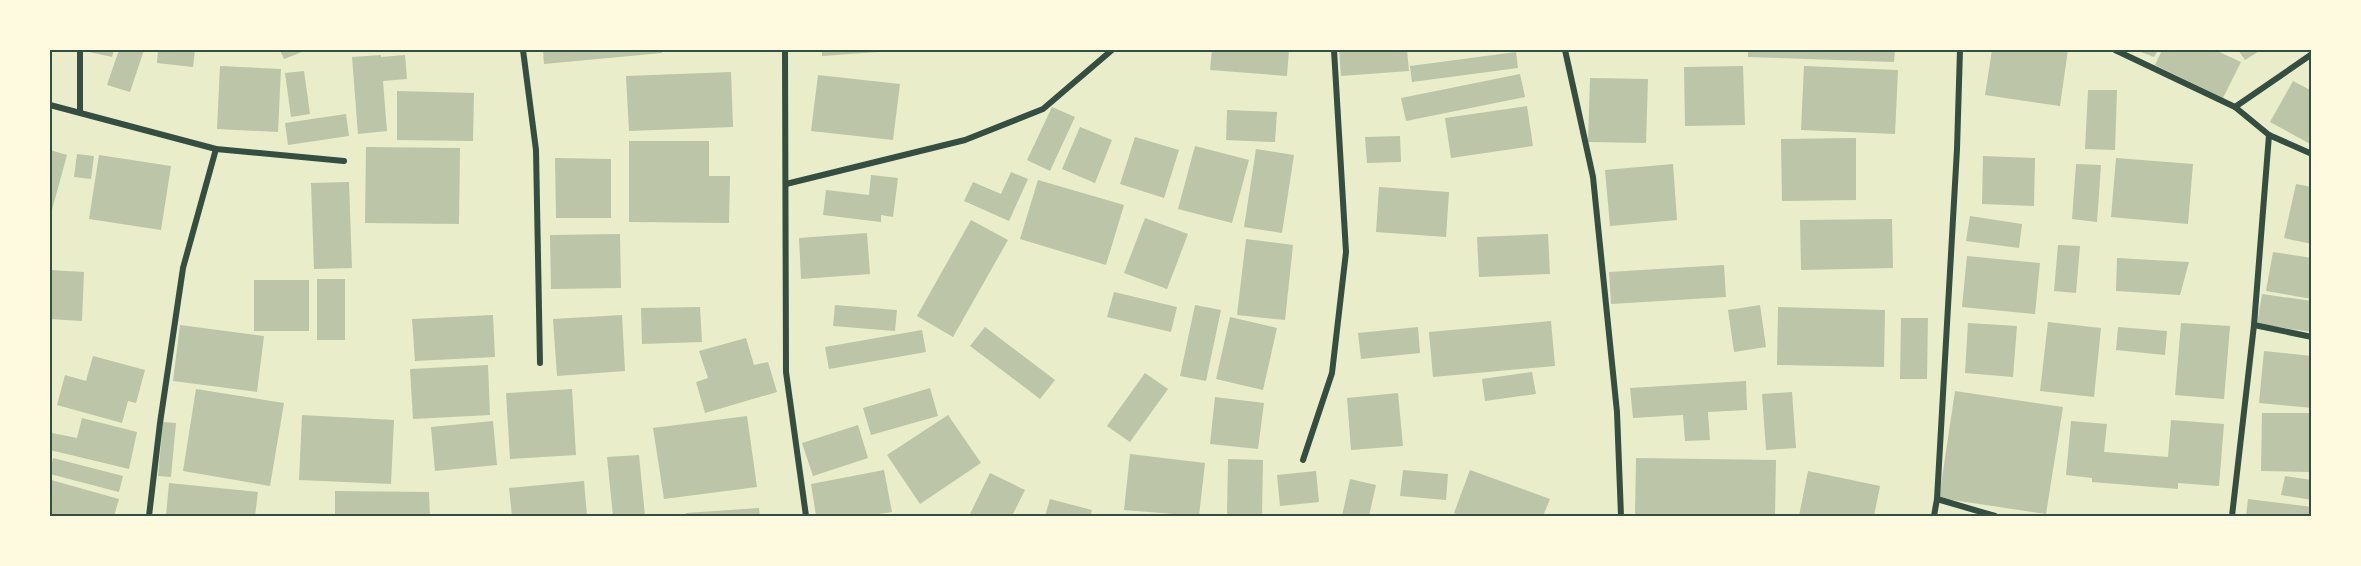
<svg xmlns="http://www.w3.org/2000/svg" width="2361" height="566" font-family="'Exo 2',sans-serif">
<style>
.building{fill:#bcc5a7}
.lines{fill:none;stroke-linecap:round;stroke-linejoin:round}
.minor{stroke:#344e41;stroke-width:6}
.neatline{fill:none;stroke:#344e41;stroke-width:2}
</style>
<rect width="100%" height="100%" fill="#e9edc9"/>
<!-- building -->
<g class="building">
<path d="M89 50H114L112 57 89 52Z"/>
<path d="M119 50H144L130 92 107 85Z"/>
<path d="M158 50H195L193 67 157 63Z"/>
<path d="M280 50H307L284 59Z"/>
<path d="M543 50H662V53L544 64Z"/>
<path d="M822 50H893V51L822 56Z"/>
<path d="M1212 50H1289L1287 76 1210 70Z"/>
<path d="M1339 50H1407L1409 71 1341 76Z"/>
<path d="M1748 50H1895L1894 62 1748 57Z"/>
<path d="M1992 50H2068L2060 106 1985 95Z"/>
<path d="M2136 50H2158L2154 57Z"/>
<path d="M2162 50H2215L2241 62 2223 98 2155 65Z"/>
<path d="M2238 50H2261L2245 60Z"/>
<path d="M1516 52 1518 68 1412 82 1410 66Z"/>
<path d="M381 55V57L405 55 407 79 383 81 387 131 358 134 352 57Z"/>
<path d="M220 66 281 69 278 132 217 129Z"/>
<path d="M1743 66 1745 125 1685 126 1684 67Z"/>
<path d="M1804 66 1898 70 1895 134 1801 130Z"/>
<path d="M304 71 310 114 291 117 285 73Z"/>
<path d="M731 72 733 127 629 131 626 76Z"/>
<path d="M1520 74 1525 97 1406 121 1401 98Z"/>
<path d="M818 75 900 84 893 140 811 131Z"/>
<path d="M1590 78 1648 79 1646 143 1588 142Z"/>
<path d="M2293 81 2312 91V145L2270 122Z"/>
<path d="M2088 90H2117L2115 150 2085 149Z"/>
<path d="M397 91 474 93 473 141 397 140Z"/>
<path d="M1527 106 1533 146 1451 158 1445 118Z"/>
<path d="M1052 107 1075 117 1050 171 1027 160Z"/>
<path d="M1227 110 1277 112 1275 142 1226 140Z"/>
<path d="M346 114 349 136 288 145 285 123Z"/>
<path d="M1080 127 1112 140 1095 183 1062 169Z"/>
<path d="M1400 136 1401 162 1367 163 1365 137Z"/>
<path d="M1135 137 1179 150 1164 198 1120 184Z"/>
<path d="M1856 138V200L1782 201 1781 139Z"/>
<path d="M629 141H709V176H730L729 223 629 222Z"/>
<path d="M1195 146 1249 160 1232 223 1178 209Z"/>
<path d="M366 147 460 148 459 224 365 223Z"/>
<path d="M1256 149 1294 155 1282 233 1244 227Z"/>
<path d="M50 150 67 155 50 217Z"/>
<path d="M77 154 94 156 91 179 74 177Z"/>
<path d="M99 155 171 166 161 230 89 219Z"/>
<path d="M1983 156 2035 158 2034 206 1982 204Z"/>
<path d="M555 158 611 159V218H556Z"/>
<path d="M2116 158 2193 164 2188 224 2111 217Z"/>
<path d="M1673 164 1677 220 1610 226 1605 170Z"/>
<path d="M2076 164 2101 165 2097 222 2072 219Z"/>
<path d="M1011 172 1028 179 1009 221 964 201 973 182 1001 194Z"/>
<path d="M871 175 898 178 893 217 881 215V222L823 215 826 190 869 195Z"/>
<path d="M1038 180 1124 205 1106 265 1020 239Z"/>
<path d="M349 182 352 268 314 269 311 183Z"/>
<path d="M2296 184 2312 187V244L2284 238Z"/>
<path d="M1379 187 1449 192 1446 237 1376 232Z"/>
<path d="M1970 216 2022 224 2019 248 1966 241Z"/>
<path d="M1145 218 1188 234 1167 289 1124 273Z"/>
<path d="M1892 219 1893 268 1801 270 1800 220Z"/>
<path d="M971 220 1008 240 953 337 917 316Z"/>
<path d="M867 233 870 274 801 279 799 238Z"/>
<path d="M620 234 621 288 551 289 550 235Z"/>
<path d="M1548 234 1550 274 1479 277 1477 237Z"/>
<path d="M1246 239 1293 245 1285 320 1237 315Z"/>
<path d="M2058 245 2080 246 2076 293 2054 291Z"/>
<path d="M2273 252 2312 258V299L2266 291Z"/>
<path d="M1967 256 2040 263 2035 314 1962 307Z"/>
<path d="M2117 258 2189 262 2180 295 2116 291Z"/>
<path d="M1724 265 1726 297 1611 304 1609 272Z"/>
<path d="M50 270 84 272 82 321 50 319Z"/>
<rect x="317" y="279" width="28" height="61"/>
<rect x="254" y="280" width="55" height="51"/>
<path d="M1114 292 1177 307 1171 332 1107 317Z"/>
<path d="M2262 294 2312 301V332L2257 324Z"/>
<path d="M835 305 897 310 895 331 833 326Z"/>
<path d="M1195 305 1221 310 1206 381 1180 376Z"/>
<path d="M1760 305 1766 347 1734 352 1728 310Z"/>
<path d="M700 307 702 342 642 344 641 308Z"/>
<path d="M1778 307 1885 310 1884 367 1777 365Z"/>
<path d="M493 315 495 357 415 361 412 319Z"/>
<path d="M622 315 625 371 557 376 553 319Z"/>
<path d="M1230 317 1277 328 1263 390 1216 379Z"/>
<path d="M1901 318H1928L1927 379H1900Z"/>
<path d="M1551 321 1555 366 1433 377 1429 332Z"/>
<path d="M2048 322 2101 328 2094 397 2040 391Z"/>
<path d="M1968 323 2017 326 2013 377 1965 373Z"/>
<path d="M2181 323 2230 326 2224 399 2175 395Z"/>
<path d="M180 325 264 336 257 392 173 381Z"/>
<path d="M985 327 1055 380 1040 399 970 346Z"/>
<path d="M1418 327 1420 353 1361 359 1358 333Z"/>
<path d="M2118 327 2167 331 2165 355 2116 350Z"/>
<path d="M922 330 926 352 829 369 825 347Z"/>
<path d="M746 338 754 365 768 362 777 392 705 413 696 382 708 378 699 351Z"/>
<path d="M2264 351 2312 356V408L2259 403Z"/>
<path d="M93 356 145 370 136 403 128 401 122 423 57 405 65 375 86 381Z"/>
<path d="M488 365 490 415 413 419 410 369Z"/>
<path d="M1532 372 1536 394 1485 401 1482 379Z"/>
<path d="M1145 373 1168 389 1130 442 1107 426Z"/>
<path d="M1746 381 1747 410 1708 412 1710 440 1685 441 1683 415 1633 418 1630 388Z"/>
<path d="M930 388 938 416 871 435 863 408Z"/>
<path d="M196 389 284 403 270 486 183 471Z"/>
<path d="M572 389 576 455 510 459 506 393Z"/>
<path d="M1955 391 2063 407 2046 514 1939 498Z"/>
<path d="M1792 392 1796 448 1766 450 1762 394Z"/>
<path d="M1398 393 1403 446 1351 450 1347 398Z"/>
<path d="M1215 397 1264 403 1258 449 1210 444Z"/>
<path d="M2262 413H2311L2310 472 2261 471Z"/>
<path d="M302 415 394 420 391 484 299 480Z"/>
<path d="M948 415 981 463 920 504 887 455Z"/>
<path d="M747 416 757 487 664 499 653 428Z"/>
<path d="M82 418 137 432 129 469 50 450 52 433 77 438Z"/>
<path d="M2171 420 2224 424 2219 486 2178 483V489L2092 482V478L2066 475 2071 421 2107 424 2104 452 2168 457Z"/>
<path d="M493 421 497 465 435 471 431 427Z"/>
<path d="M163 422 176 423 171 477 158 476Z"/>
<path d="M858 425 868 458 813 476 802 443Z"/>
<path d="M1130 454 1205 463 1199 516 1124 510Z"/>
<path d="M639 455 645 516H613L607 457Z"/>
<path d="M53 458 123 476 119 492 50 474Z"/>
<path d="M1636 458 1776 460 1775 516H1635Z"/>
<path d="M1228 459 1263 460 1262 516H1227Z"/>
<path d="M884 470 892 512 866 516H816L811 484Z"/>
<path d="M1403 470 1448 474 1446 500 1400 496Z"/>
<path d="M1470 470 1550 499 1543 516H1463L1454 513Z"/>
<path d="M1316 471 1319 502 1280 506 1277 475Z"/>
<path d="M1808 471 1880 486 1874 516H1799Z"/>
<path d="M990 473 1025 490 1012 516H969Z"/>
<path d="M2285 476 2312 480V500L2281 495Z"/>
<path d="M1350 479 1376 485 1369 516H1342Z"/>
<path d="M51 480 119 499 114 516H50Z"/>
<path d="M584 481 587 516H512L509 488Z"/>
<path d="M169 483 258 492 255 516H166Z"/>
<path d="M335 491 429 492 430 516H335Z"/>
<path d="M1050 499 1092 510 1090 516H1045Z"/>
<path d="M2248 499 2312 507V516H2246Z"/>
<path d="M759 508 760 516H686V513Z"/>
</g>
<g class="lines">
<!-- minor -->
<g class="minor">
<path d="M80 50V112"/>
<path d="M523 50 536 150 540 363"/>
<path d="M785 50 786 372 806 516"/>
<path d="M1565 50 1593 177 1617 412 1621 516"/>
<path d="M2115 50 2235 107 2269 135 2312 154"/>
<path d="M50 105 216 149 344 161"/>
<path d="M2235 107 2312 54"/>
<path d="M786 184 965 140 1043 109 1112 50"/>
<path d="M2254 325 2312 337"/>
<path d="M1303 460 1332 373 1346 252 1334 50"/>
<path d="M1937 499 1995 516"/>
<path d="M149 516 160 423 183 268 216 149"/>
<path d="M1934 516 1937 499 1957 149 1960 50"/>
<path d="M2232 516 2254 325 2269 135"/>
</g>
</g>
<!-- border -->
<rect width="2361" height="566" fill="none" stroke="#fefae0" stroke-width="102"/>
<rect x="51" y="51" width="2259" height="464" class="neatline"/>
</svg>
